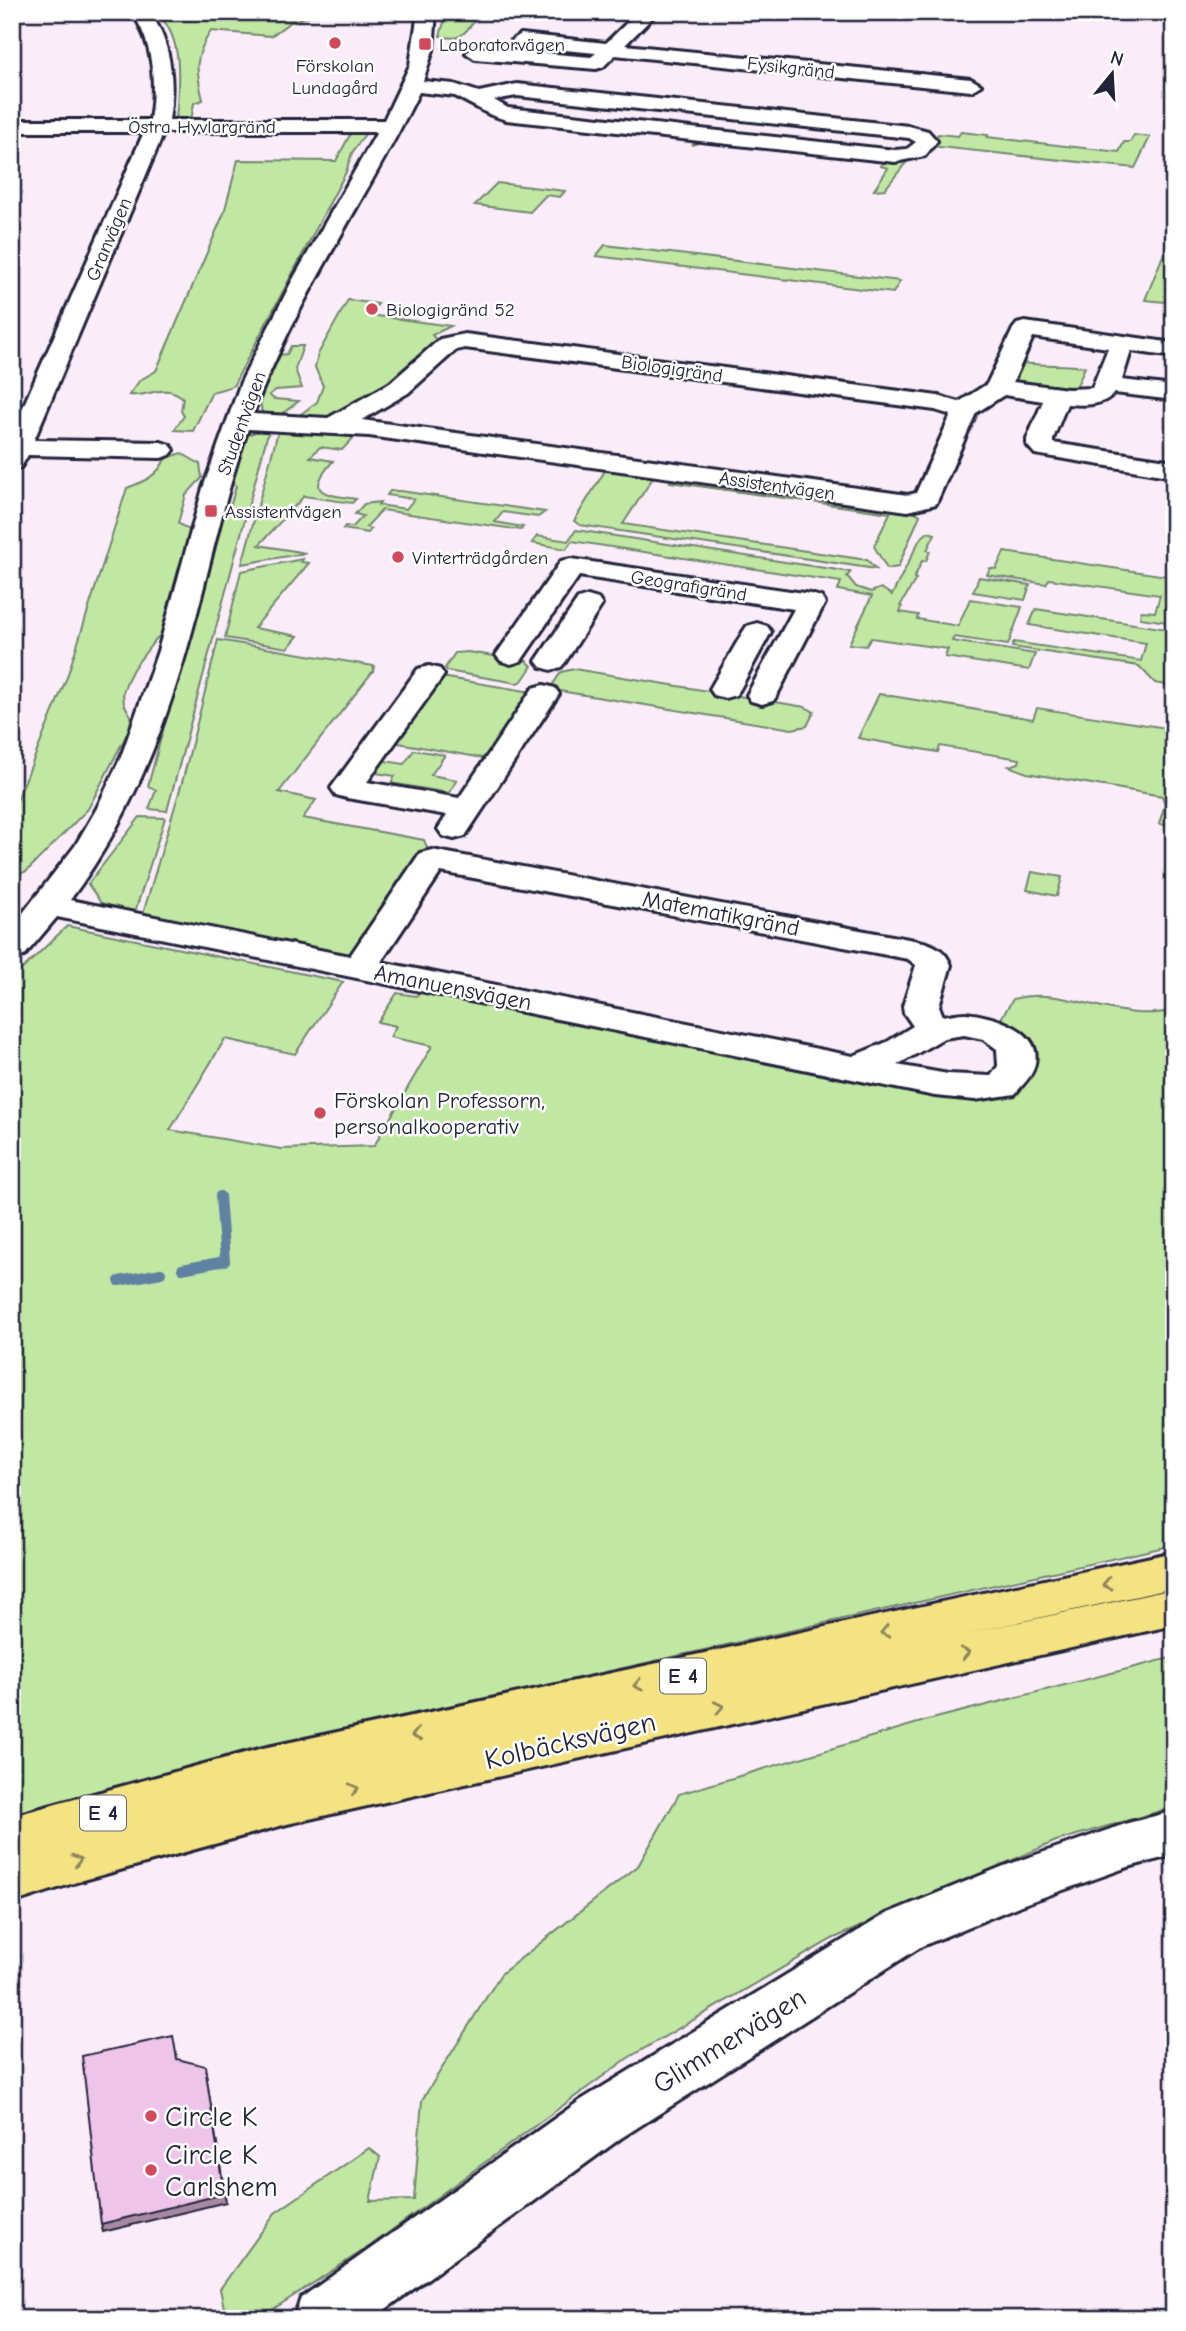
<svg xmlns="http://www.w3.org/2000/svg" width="1186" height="2331" font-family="'Comic Neue',sans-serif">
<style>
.green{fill:#c1e8a3;stroke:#72856f;stroke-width:2}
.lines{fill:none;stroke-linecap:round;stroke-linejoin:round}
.stream{stroke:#5f81a2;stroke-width:10}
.minor-casing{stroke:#22223b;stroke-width:6}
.highway-casing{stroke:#22223b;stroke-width:6}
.minor{fill:#fff;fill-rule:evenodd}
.highway{fill:#f4e382;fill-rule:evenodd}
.shaded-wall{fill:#a789a4;stroke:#22223b;stroke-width:2}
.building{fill:#eec4eb;stroke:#22223b;stroke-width:2}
.oneway{stroke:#8b825e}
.poi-dot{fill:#d1495b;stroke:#fff;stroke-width:2.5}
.labels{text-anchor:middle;stroke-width:5;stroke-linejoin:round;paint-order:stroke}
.far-poi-label{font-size:19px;fill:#22223b;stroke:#fff;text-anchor:start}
.far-street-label{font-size:19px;fill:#22223b;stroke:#fff}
.shield{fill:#fff;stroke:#646476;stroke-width:2}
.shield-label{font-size:21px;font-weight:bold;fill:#22223b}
.street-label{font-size:23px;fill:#22223b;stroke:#fff}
.poi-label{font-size:23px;fill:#22223b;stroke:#fff;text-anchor:start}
.near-street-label{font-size:28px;fill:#22223b;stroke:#fff}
.near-poi-label{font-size:28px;fill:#22223b;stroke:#fff;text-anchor:start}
</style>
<rect width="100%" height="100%" fill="#faedf9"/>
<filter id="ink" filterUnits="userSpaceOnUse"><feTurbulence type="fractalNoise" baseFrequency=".0143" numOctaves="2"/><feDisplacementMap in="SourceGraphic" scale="14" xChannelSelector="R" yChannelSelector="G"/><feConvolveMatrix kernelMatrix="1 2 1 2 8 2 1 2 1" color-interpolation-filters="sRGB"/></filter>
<g filter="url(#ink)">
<!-- green -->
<g class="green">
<path d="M155 12H316V13L289 23 271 36 211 31C193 58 196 70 203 100L194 103 191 121H176C178 85 186 37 155 12Z"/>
<path d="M447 12H482C465 29 466 43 440 36Z"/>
<path d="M352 131H367L352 153 346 172 233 386 212 392 193 431 174 430 184 416 181 411 183 398C165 382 147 398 129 395L140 380 156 371 224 213 238 160 336 161Z"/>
<path d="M961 132 988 135 987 137 1119 152 1124 142H1130L1134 135 1150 137 1135 168 930 146 938 134 958 136Z"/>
<path d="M698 139 893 159 908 160 885 189 874 190 888 168 881 166 883 162 700 142 692 145Z"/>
<path d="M497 183 565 191 560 197 546 195 530 212 475 205Z"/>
<path d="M1168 243 1174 244V303L1145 300Z"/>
<path d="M605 245 900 281 893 293 596 256Z"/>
<path d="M348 300 378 304 369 315 451 326 432 335 438 342 391 390 332 418 293 420 317 402 323 386 315 367 318 354Z"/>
<path d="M291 346H303L295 369 302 388 276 390 269 395 274 399 299 401 275 419 262 414 260 399 280 355 287 354Z"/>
<path d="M1023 363C1044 366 1064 364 1085 367L1076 388 1014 381Z"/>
<path d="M279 428 359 432 342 450 320 447 310 457 333 461C304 494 324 494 356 499L352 503 304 496 259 545 306 553 242 564Z"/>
<path d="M262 429H269L167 811 149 809 156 790 148 786 221 514 229 511 236 486 229 482 245 436Z"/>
<path d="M181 453 200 464 202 478 186 495 178 523 203 539 180 618 155 640 133 669 127 681 123 693 124 704 131 716 130 728 88 809 27 871 12 877V813L67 677 127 488C143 482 158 476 165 459Z"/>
<path d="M616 466 654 476 623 524 867 560 876 569 580 525 574 521 606 469Z"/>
<path d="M675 475 910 509 920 515 898 567 887 569 874 546 890 513 670 482Z"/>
<path d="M390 491H400L545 512 538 517 503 512 495 522 523 527 521 530 382 510 366 527 371 529 368 533 343 529 345 526 353 527 363 516 355 514 364 504 380 502 378 505 406 509 414 499 387 495Z"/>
<path d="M576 530 851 572 847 576 856 587 871 592 881 588 892 595 920 539 928 532 935 534 927 550 930 551 926 561H922L914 578 916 579 900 606 902 607 900 612 918 615 917 619 958 626 970 599 1022 607 1008 645 954 637 952 641 1035 654 1029 670 945 657 948 649 871 638 866 646 849 644 872 596 838 590 841 582 572 541 566 549 532 543 537 536 568 541Z"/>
<path d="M1004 552 1174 577V623L1140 618 1141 611 1155 612 1160 595 1049 579 1046 584 987 575 990 568 996 569Z"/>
<path d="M303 559 301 562 309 563 254 628 298 636 288 648 225 638 241 571Z"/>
<path d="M979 577 1030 585 1025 600 973 592Z"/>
<path d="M1036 609 1174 630 1173 686 1155 683 1139 666 1012 647 1014 642 1141 661 1146 643 1029 625Z"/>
<path d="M218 640 374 666 373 671 279 792 316 800 303 818 424 840 432 860 359 968 140 924 183 779Z"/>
<path d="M468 652 527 661 532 666 522 681 517 683 447 671 445 668 455 653Z"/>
<path d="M574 669 805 707 814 712 807 726 792 729 560 691 552 686 561 672Z"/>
<path d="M429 675 544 694 499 761 382 740Z"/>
<path d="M879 694 1033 719 1037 708 1166 728 1171 712 1174 713V826L1159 824 1165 804 1162 796 1027 773 1009 766 1019 763 1020 759 940 746 938 752 858 738Z"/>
<path d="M414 750 445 755 431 775 457 780 449 793 391 783 395 776 370 772 379 760 404 764Z"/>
<path d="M140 817 165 818 135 912 101 903 88 884Z"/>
<path d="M1032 872 1062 877 1057 896 1027 890Z"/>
<path d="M67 926 343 982 295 1054 225 1039 170 1130 281 1149 374 1146 432 1046 390 1037 396 1026 378 1022 397 993 416 996 422 990 895 1076 1010 1077 994 1030 1013 999C1067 984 1115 1025 1174 1010V1545L216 1759 91 1798 12 1817V979Z"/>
<path d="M1174 1657V1807L1056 1841 832 1939 628 2058 370 2246 258 2319 226 2317 220 2289 275 2213 369 2148 380 2157 370 2201 414 2200 422 2100 501 1974 638 1866 679 1794 928 1720Z"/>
</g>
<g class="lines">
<!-- stream -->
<g class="stream">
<path d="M182 1269 225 1261 220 1196"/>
<path d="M119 1281 161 1273"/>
</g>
<defs>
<g id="minor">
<path d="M132 12H150C172 45 175 82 169 120H384L410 65 418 12H436L433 50 423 81 454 84 479 92 517 84 909 126 928 131 937 141 925 156 895 162 506 120 491 115 455 96 419 92C366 201 295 300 253 414L328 418 390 383 440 339 465 334 938 396 959 402 987 384 1013 329 1017 324 1025 322 1174 343V357L1131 351 1122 380 1174 386V400L1114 393C1103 407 1082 405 1067 404L1053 439V443L1174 461V477L1035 454 1027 445V439L1043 401 1004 395 976 413 936 504 908 511 369 436 248 429C229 482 216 539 202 594 174 703 139 808 70 900L350 956 420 853 432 850 919 941C934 944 945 950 951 965L939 1006 943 1016C950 1015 958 1013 965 1013 991 1015 1046 1030 1034 1067 1032 1077 1021 1086 1015 1094L975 1100 935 1096 57 917 24 956 12 959V927L75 846 97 808 121 757 158 651 203 488 241 382 292 281 377 132H164L34 440 161 442 170 445 174 450 170 455 161 458 28 455 21 467 12 470V432L144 132H12V120H150C156 82 154 45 132 12ZM517 96 909 138 916 142 907 149 895 150 508 108 494 100ZM1033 337 1108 348 1092 388 1068 389 1013 382ZM465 348 935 410 951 415 916 493 908 495 362 420 408 393 456 350ZM441 872 908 959 916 965 903 1006 904 1013 913 1026 887 1042 853 1056 381 962ZM964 1035 983 1039 997 1049 998 1066 991 1076 948 1074 897 1065 944 1038Z"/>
<path d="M638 12H658L625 45 971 79 981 85 971 91 615 55 603 67 596 69 475 59 466 53 475 47 591 57 596 53 521 46 512 40 521 34 606 43Z"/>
<path d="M571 559 811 594 821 597 825 603 777 695 773 701 762 704 751 701 747 695 794 609 579 576 521 661 511 664 501 661 496 655 561 561Z"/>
<path d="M588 596 598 599 602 605 566 661 561 667 551 670 541 667 536 661 574 605 578 599Z"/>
<path d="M757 623 767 626 771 632 740 689 736 695 725 698 714 695 710 689 743 632 747 626Z"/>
<path d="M429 666 440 669 444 675 367 782 459 798 533 688 544 685 555 688 559 694 465 836 454 839 443 836 438 829 447 815 347 798 336 795 331 788 418 669Z"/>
<path d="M1174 1811V1855L1128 1867 1021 1905 922 1946 621 2138 372 2319H293L301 2298 581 2100 886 1914 1004 1866 1128 1823Z"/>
</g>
<path id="highway" d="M1174 1552V1588L960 1635 1174 1589V1625L287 1824 80 1881 12 1903V1816L263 1748Z"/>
</defs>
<!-- minor casing -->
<use href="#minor" class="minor-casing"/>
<!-- highway casing -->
<use href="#highway" class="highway-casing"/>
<!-- minor -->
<use href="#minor" class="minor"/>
<!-- highway -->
<use href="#highway" class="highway"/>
</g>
<!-- shaded-wall -->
<path class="shaded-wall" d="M206 2075 226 2202 103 2232 101 2224Z"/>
<!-- building -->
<path class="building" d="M173 2036 177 2059 205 2066 224 2194 101 2224 82 2056Z"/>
<!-- one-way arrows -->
<defs><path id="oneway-chevron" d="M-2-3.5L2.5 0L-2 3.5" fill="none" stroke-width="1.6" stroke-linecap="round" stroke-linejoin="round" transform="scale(1.75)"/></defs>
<g class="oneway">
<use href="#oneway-chevron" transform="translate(1107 1584) rotate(168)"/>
<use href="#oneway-chevron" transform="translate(885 1632) rotate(168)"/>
<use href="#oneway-chevron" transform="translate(965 1653) rotate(-12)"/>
<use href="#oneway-chevron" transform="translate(638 1685) rotate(168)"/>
<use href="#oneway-chevron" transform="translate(719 1707) rotate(-12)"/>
<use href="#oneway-chevron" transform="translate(416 1735) rotate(168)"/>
<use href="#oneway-chevron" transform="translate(354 1789) rotate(-13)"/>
<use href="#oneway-chevron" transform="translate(77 1860) rotate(-17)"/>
</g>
</g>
<!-- markers -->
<g class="poi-dot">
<circle cx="335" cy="43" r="7"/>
<rect x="418" y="37" width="14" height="14" rx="3.5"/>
<circle cx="372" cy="309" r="7"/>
<rect x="204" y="504" width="14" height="14" rx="3.5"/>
<circle cx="398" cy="557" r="7"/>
<circle cx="320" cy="1113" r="7"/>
<circle cx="151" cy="2116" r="7"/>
<circle cx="151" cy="2170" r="7"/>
</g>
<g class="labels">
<!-- far-poi labels -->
<g class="far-poi-label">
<text x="439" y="51">Laboratorvägen</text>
<text x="335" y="72" text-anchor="middle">Förskolan<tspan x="335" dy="22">Lundagård</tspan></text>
<text x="386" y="316">Biologigränd 52</text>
<text x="225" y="518">Assistentvägen</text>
<text x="412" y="564">Vinterträdgården</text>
</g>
<!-- far-street labels -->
<g class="far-street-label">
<text transform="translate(791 67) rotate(6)" y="7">Fysikgränd</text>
<text x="202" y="133">Östra Hyvlargränd</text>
<text transform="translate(108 239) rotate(-67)" y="7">Granvägen</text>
<text transform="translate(672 368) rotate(8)" y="7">Biologigränd</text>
<text transform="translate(241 423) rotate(-70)" y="7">Studentvägen</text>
<text transform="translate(777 485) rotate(8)" y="7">Assistentvägen</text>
<text transform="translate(689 585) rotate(9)" y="7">Geografigränd</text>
</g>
<!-- shield labels -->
<g class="shield">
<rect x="660" y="1658.5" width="46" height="35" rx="5"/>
<rect x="80" y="1795.5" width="46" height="35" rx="5"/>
</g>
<g class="shield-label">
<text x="683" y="1683">E 4</text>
<text x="103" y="1820">E 4</text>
</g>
<!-- street labels -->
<g class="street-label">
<text transform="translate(721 913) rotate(11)" y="8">Matematikgränd</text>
<text transform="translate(453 987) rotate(11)" y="8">Amanuensvägen</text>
</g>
<!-- poi labels -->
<g class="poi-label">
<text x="334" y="1108">Förskolan Professorn,<tspan x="334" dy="26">personalkooperativ</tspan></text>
</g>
<!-- near-street labels -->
<g class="near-street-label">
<text transform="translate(570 1740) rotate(-13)" y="10">Kolbäcksvägen</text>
<text transform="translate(729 2040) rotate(-32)" y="10">Glimmervägen</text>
</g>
<!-- near-poi labels -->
<g class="near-poi-label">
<text x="165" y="2126">Circle K</text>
<text x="165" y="2164">Circle K<tspan x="165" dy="32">Carlshem</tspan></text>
</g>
</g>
<!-- margin -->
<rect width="1186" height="2331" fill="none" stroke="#fff" stroke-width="42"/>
<rect x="21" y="21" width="1144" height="2289" fill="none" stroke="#22223b" stroke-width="2.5" filter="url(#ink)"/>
<!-- north arrow -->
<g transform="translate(1112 74) rotate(18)" stroke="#ffffff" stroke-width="5" paint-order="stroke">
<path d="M0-5L12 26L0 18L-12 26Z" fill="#22223b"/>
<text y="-10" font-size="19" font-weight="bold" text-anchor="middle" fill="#22223b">N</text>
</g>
</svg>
